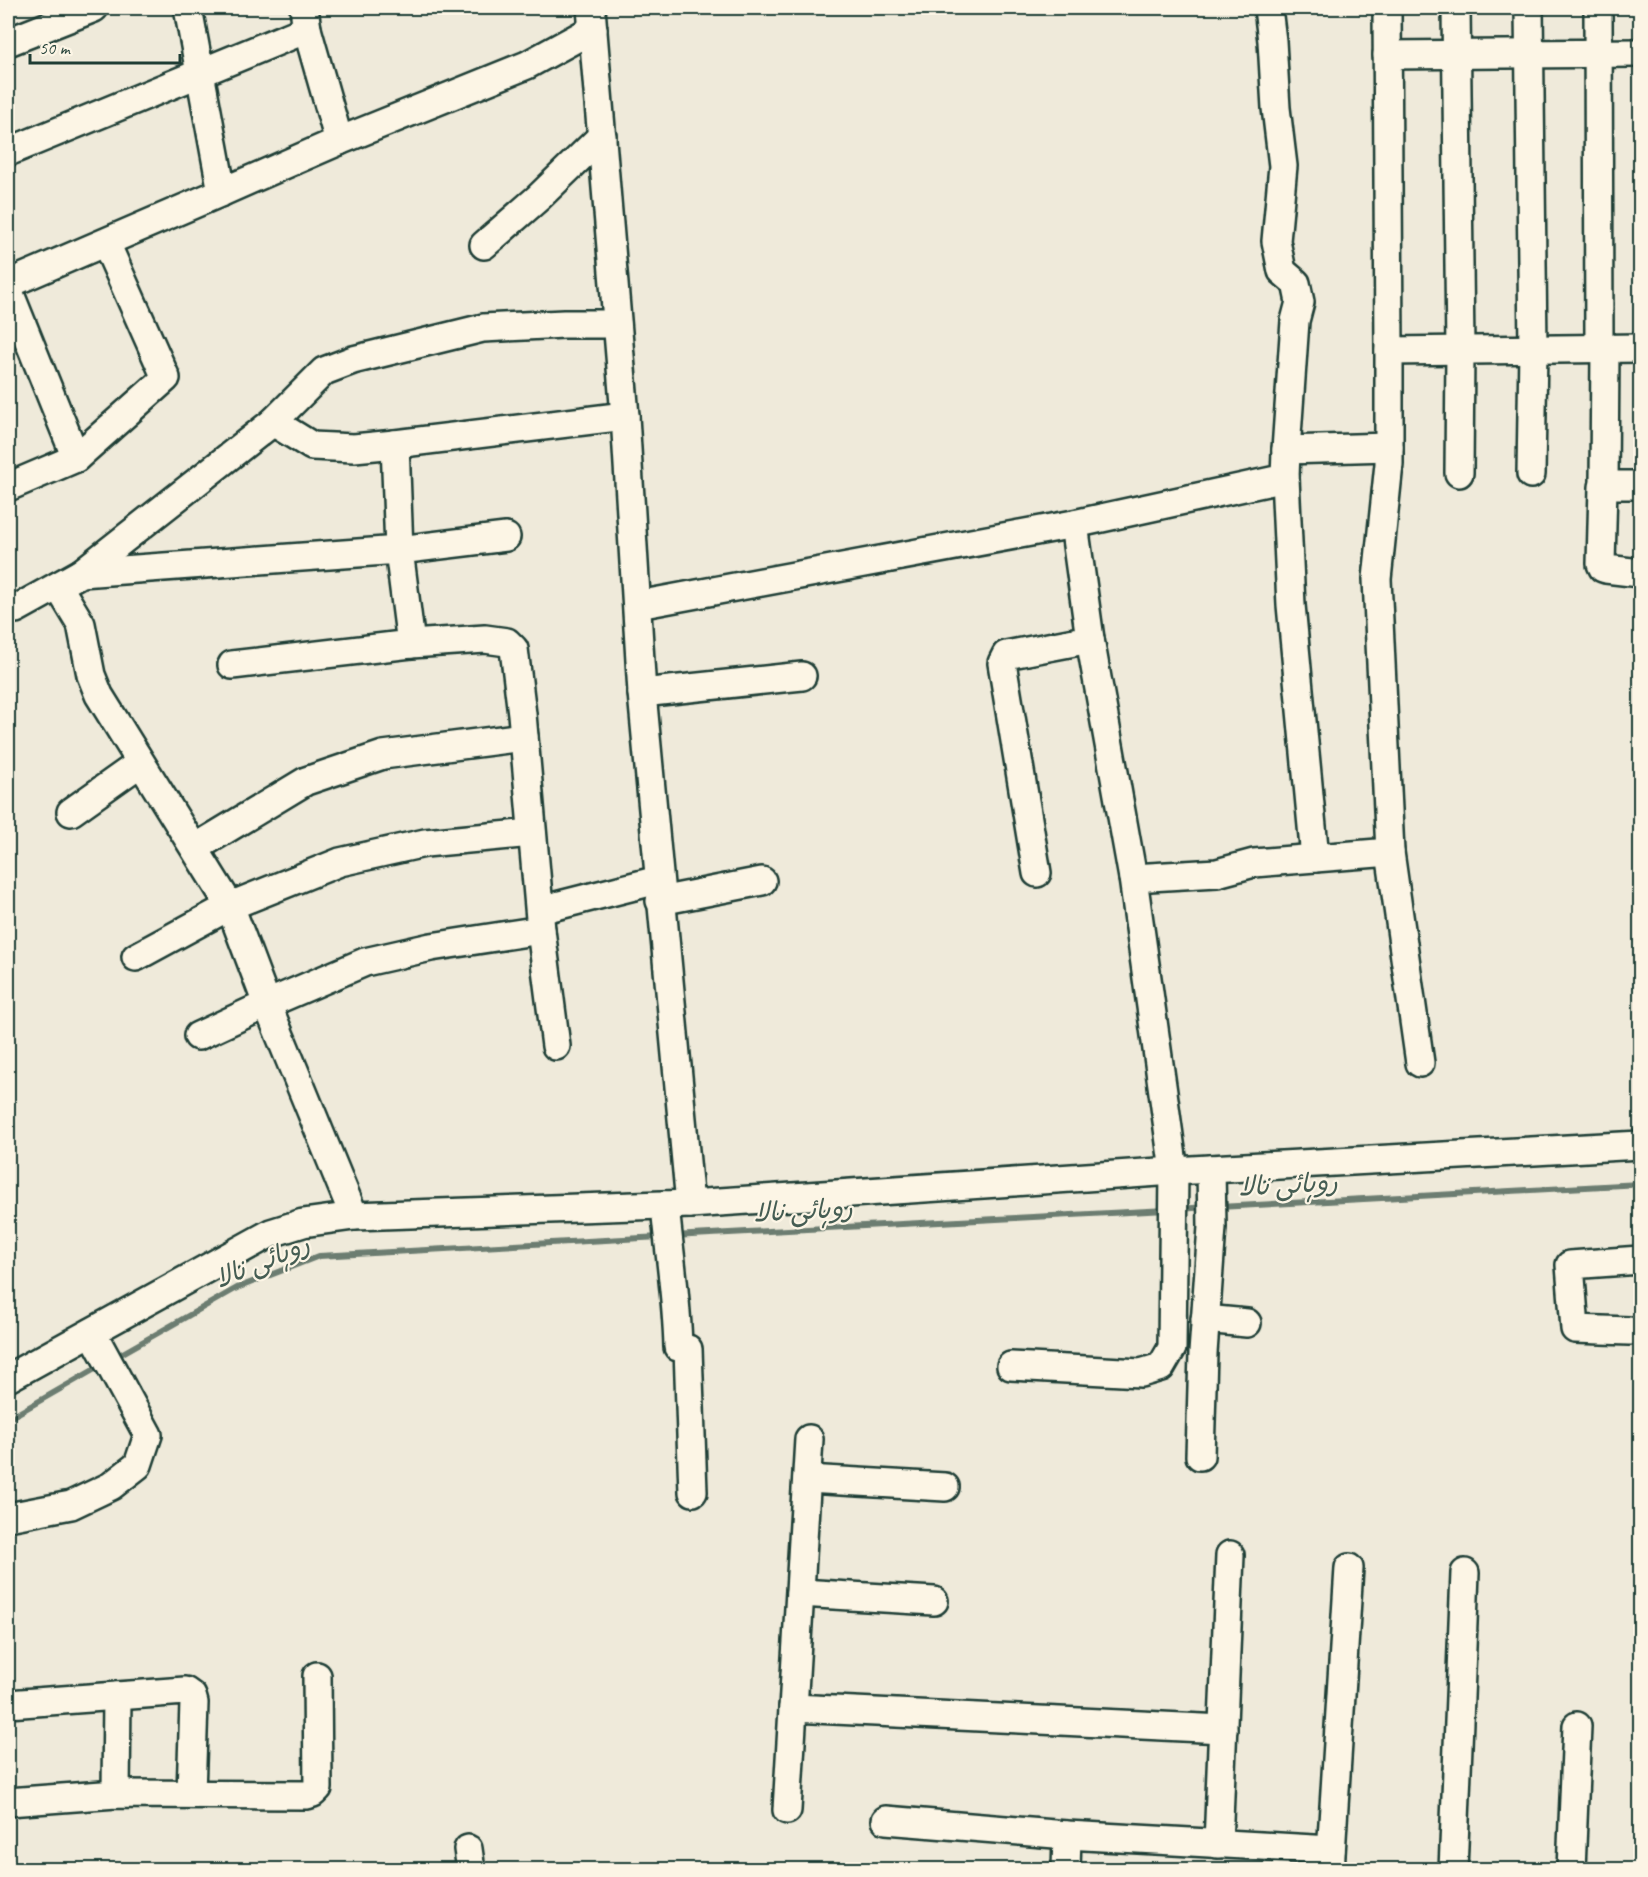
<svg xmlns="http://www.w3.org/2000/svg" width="1648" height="1877" font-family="Caveat,'Playpen Sans Arabic',sans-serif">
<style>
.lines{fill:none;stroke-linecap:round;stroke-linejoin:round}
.stream{stroke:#6c7d71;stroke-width:6}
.minor-casing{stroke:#1f3d34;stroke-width:32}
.minor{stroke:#fcf5e5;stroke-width:27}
.labels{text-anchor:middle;stroke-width:4.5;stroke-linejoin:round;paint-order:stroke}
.water-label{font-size:26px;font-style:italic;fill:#455d53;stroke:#fcf5e5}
</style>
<rect width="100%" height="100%" fill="#efeada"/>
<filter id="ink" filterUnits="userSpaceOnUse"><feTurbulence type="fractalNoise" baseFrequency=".0167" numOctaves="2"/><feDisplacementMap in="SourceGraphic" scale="12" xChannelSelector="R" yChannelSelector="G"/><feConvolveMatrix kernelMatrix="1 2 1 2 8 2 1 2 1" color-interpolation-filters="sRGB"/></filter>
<g filter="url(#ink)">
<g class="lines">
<!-- stream -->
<g class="stream">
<path d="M1219 1207 1640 1184"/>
<path d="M1180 1209 1206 1207"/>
<path d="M673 1236 1167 1210"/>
<path d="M114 1358 237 1288 319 1256 660 1237"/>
<path d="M8 1419 102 1365"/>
</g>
<defs>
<g id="minor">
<path d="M591 8 625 416 642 693 690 1204"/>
<path d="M1268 8 1272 41 1276 108 1283 166 1276 241 1282 271 1296 283 1300 302 1295 321 1286 450 1389 447"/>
<path d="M1387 8 1389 351 1640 348"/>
<path d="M1456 8 1460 350 1459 473"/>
<path d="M1529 8 1533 349 1531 474"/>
<path d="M1598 8 1599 348"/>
<path d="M8 42 94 8"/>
<path d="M1387 55 1640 53"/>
<path d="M339 141 527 65 593 29"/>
<path d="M8 152 307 29 304 8"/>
<path d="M222 192 339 141 307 29"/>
<path d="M484 245 538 198 602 136"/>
<path d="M8 284 222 192 188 8"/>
<path d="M8 289 76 458 166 378 106 243"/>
<path d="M1389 351V464L1377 579 1390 852 1420 1063"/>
<path d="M273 422 312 446 354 448 395 444"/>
<path d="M1285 478 1291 605 1315 858"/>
<path d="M1604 485 1605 348"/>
<path d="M1640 485H1604L1603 487 1601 564 1603 568 1606 569 1640 573"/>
<path d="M8 487 76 458"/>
<path d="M81 573 273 422 324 371 353 360 483 328 564 324H617"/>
<path d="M58 586 81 624 91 675 99 695 230 906 267 1004 198 1036"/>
<path d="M638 605 1074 524 1285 478 1286 450"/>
<path d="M16 609 81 573 399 550 395 444 625 416"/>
<path d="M411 644 485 639 507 642 514 649 522 714 541 930 556 1046"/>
<path d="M232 665 411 644 399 550 506 537"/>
<path d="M642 693 802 676"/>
<path d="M71 812 140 763"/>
<path d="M195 848 306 781 383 755 524 737"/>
<path d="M1037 873 1002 663 1006 655 1090 639"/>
<path d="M1133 878 1217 873 1254 863 1390 852"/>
<path d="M660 901 762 881"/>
<path d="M540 910 658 880"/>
<path d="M136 957 230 906 340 862 425 843 532 833"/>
<path d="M665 1205C669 1252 677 1300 678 1347L688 1349 693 1492"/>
<path d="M354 1216 267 1004 365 962 431 947 541 930"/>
<path d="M1205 1319 1247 1323"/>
<path d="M1629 1331 1575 1329 1570 1265 1640 1260"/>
<path d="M1011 1366 1141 1373 1161 1367 1172 1348 1174 1171 1133 878 1090 639 1074 524"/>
<path d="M8 1378 271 1233 303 1223 354 1216 690 1204 1174 1171 1640 1145"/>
<path d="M1200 1456 1203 1353 1212 1227 1211 1169"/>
<path d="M807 1479 945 1487"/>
<path d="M8 1517 71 1505 111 1486 138 1465 148 1435 92 1332"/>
<path d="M800 1593 934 1601"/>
<path d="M8 1704 185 1691 192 1696 194 1703 191 1793"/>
<path d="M793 1708 1223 1729"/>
<path d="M116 1794 117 1696"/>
<path d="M8 1802 116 1794 307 1795 313 1793 318 1788 317 1676"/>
<path d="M787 1810 809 1439"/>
<path d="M886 1820 1067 1835 1331 1850"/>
<path d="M1218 1844 1230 1555"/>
<path d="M468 1849 471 1870"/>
<path d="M1066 1870 1067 1835"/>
<path d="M1330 1870 1349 1568"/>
<path d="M1453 1870 1465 1573"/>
<path d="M1571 1870 1577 1726"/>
</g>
</defs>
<!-- minor casing -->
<use href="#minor" class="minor-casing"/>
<!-- minor -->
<use href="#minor" class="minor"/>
</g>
</g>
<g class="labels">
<!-- water labels -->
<g class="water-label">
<text transform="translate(1288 1184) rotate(-3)" y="9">روہائی نالا</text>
<text transform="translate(803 1210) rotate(-3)" y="9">روہائی نالا</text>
<text transform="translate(262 1261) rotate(-22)" y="9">روہائی نالا</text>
</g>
</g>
<!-- margin -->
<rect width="1648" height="1877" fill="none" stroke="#fcf5e5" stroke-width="30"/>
<rect x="15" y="15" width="1618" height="1847" fill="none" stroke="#1f3d34" stroke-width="2" filter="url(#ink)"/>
<!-- scale -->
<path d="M30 54v9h150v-9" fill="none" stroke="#1f3d34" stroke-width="3"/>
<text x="39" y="54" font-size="18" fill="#1f3d34" stroke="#fcf5e5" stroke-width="4.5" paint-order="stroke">50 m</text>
</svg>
